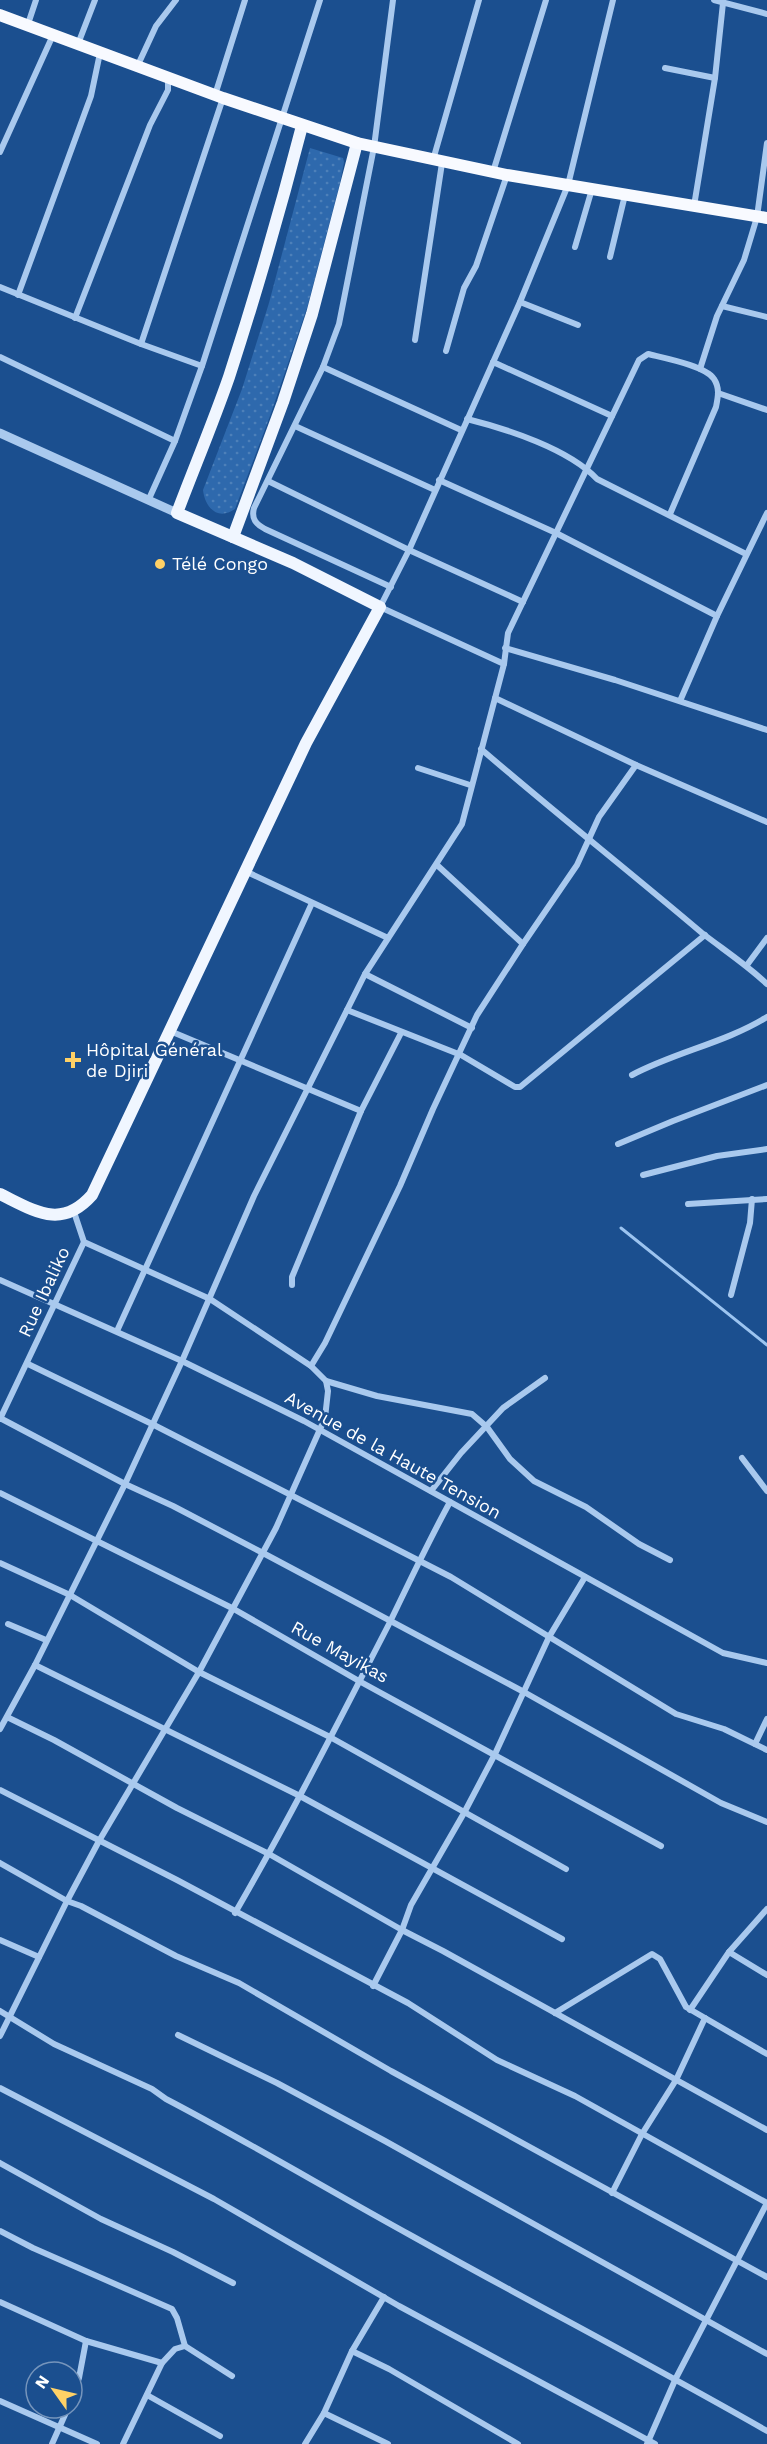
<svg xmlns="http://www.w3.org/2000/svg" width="767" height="2444" font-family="'Work Sans',sans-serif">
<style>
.grass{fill:url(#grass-dots)}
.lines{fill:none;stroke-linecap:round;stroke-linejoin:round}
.stream{stroke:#9cc4f0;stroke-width:3}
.minor{stroke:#a9c9ee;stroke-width:6}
.tertiary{stroke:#a9c9ee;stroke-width:9}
.primary{stroke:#f0f6ff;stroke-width:12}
.trunk{stroke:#f8faff;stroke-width:12}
.poi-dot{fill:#ffd166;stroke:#1b4f8f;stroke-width:2}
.labels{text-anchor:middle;stroke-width:5;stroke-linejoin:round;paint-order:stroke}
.poi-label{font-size:18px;fill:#fff;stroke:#1b4f8f;text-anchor:start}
.street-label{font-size:18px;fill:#fff;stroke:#1b4f8f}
</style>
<defs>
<pattern id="grass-dots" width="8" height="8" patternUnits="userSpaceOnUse" patternTransform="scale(1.5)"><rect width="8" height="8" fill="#2e69ad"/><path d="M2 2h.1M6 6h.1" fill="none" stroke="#4d80b9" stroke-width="1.8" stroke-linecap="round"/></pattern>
</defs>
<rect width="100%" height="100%" fill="#1b4f8f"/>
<!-- grass -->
<path class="grass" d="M310 148 343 158 344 162 340 183 307 308 270 416 235 509C218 521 205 508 203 490L242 389 269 303Z"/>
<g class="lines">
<!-- stream -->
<path class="stream" d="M621 1228 767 1345"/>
<!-- minor -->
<g class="minor">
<path d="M714 0 767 14"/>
<path d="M28 24 36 0"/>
<path d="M78 44 95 0"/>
<path d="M137 67 156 26 176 0"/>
<path d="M665 68 715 78"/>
<path d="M215 95 245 0"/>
<path d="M0 152 53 35"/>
<path d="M433 160 479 0"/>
<path d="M493 172 546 0"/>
<path d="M694 206 715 78 723 3"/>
<path d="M575 247 592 189"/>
<path d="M610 257 625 195"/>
<path d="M0 287 141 344 202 366"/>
<path d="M18 295 91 96 100 53"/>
<path d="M520 302 578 325"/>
<path d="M722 306 767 317"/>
<path d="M75 318 150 125 168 90V78"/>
<path d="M415 340 442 163"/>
<path d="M141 344 223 98"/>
<path d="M446 351 464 288 476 266 507 175"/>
<path d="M0 357 175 441"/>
<path d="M493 362 612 416"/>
<path d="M323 367 461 430"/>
<path d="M700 369 717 316 744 260 757 217 767 143"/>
<path d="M718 393 767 410"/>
<path d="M467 419C507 429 569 449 597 479L746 554"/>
<path d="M295 426 435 490"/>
<path d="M439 480 556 533 717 616"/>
<path d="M268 481 409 550 523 602"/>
<path d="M148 501 175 441 202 366 320 0"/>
<path d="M391 587 265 529C256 524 251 519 254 508L323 367 339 324 374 147 393 0"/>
<path d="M505 648 615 680 767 730"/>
<path d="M504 664 380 607 409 550 520 302 568 185 613 0"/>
<path d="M495 698 636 765 767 822"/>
<path d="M680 701 717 616 767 513"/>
<path d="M481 749C554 812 629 871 702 933 724 950 747 965 767 984"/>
<path d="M418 768 470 785"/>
<path d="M437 865 523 944"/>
<path d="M245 871 388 938"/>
<path d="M747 965 767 938"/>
<path d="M365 974 472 1028"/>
<path d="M347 1010 461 1055 515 1087H520L705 935"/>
<path d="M170 1031 361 1111"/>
<path d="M632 1075C675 1052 725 1043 767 1017"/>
<path d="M618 1144 673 1121 767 1085"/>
<path d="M643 1175 717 1156 767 1149"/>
<path d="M688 1204 767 1199"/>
<path d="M0 1280 182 1361 304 1421 723 1653 767 1663"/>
<path d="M292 1285V1277L361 1111 401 1033"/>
<path d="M731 1295 750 1223 752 1199"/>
<path d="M117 1331 312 903"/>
<path d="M28 1364 152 1424 451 1577 676 1714 724 1729 767 1750"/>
<path d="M311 1366 325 1343 400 1186 433 1109 477 1015 523 944 577 865 599 817 636 765"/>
<path d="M326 1381 377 1396 472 1414 487 1427 510 1459 534 1481 586 1507 639 1544 670 1560"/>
<path d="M0 1418 125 1484 173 1506 263 1553 524 1692 721 1803 767 1822"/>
<path d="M0 1419 84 1242"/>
<path d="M742 1458 767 1491"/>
<path d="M431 1491 461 1453 503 1408 545 1378"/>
<path d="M0 1493 232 1608 359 1681 661 1846"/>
<path d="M0 1563 70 1595 199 1672 330 1737 566 1869"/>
<path d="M8 1624 46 1640"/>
<path d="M35 1665 300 1796 562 1939"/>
<path d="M7 1717 54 1740 177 1808 269 1854 402 1930 443 1951 767 2130"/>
<path d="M0 1729 35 1665 125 1484 182 1361 254 1196 365 974 462 824 504 664 508 633 639 360 648 354C664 358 706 366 714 379 720 388 718 397 716 407L670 514"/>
<path d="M755 1744 767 1719"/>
<path d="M0 1790 177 1880 408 2003 497 2060 575 2096 767 2203 676 2378 647 2444"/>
<path d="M0 1863 67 1901 81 1906 176 1956 239 1983 391 2071 767 2277"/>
<path d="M235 1913C290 1818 339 1721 389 1624 409 1583 428 1542 450 1502"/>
<path d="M0 1940 39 1957"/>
<path d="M729 1952 767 1975"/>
<path d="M373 1986 402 1930 411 1905 464 1813 495 1754 549 1637 585 1577"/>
<path d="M690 2010 729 1952 767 1909"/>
<path d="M0 2011 54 2044 152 2089 166 2099C250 2143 330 2191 412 2236 530 2302 650 2364 767 2431"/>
<path d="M555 2013 652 1954 660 1959 686 2007 767 2054"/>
<path d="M178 2035 277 2083 385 2141 767 2354"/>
<path d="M0 2036 67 1901 99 1841 199 1672 276 1528 325 1418 328 1391 326 1381 311 1366 210 1299 84 1242 74 1212"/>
<path d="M0 2088 214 2199 399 2306 655 2444"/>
<path d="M0 2163 101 2219 173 2252 233 2283"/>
<path d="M612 2193 642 2134 676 2080 705 2018"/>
<path d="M0 2231 33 2248 172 2309 177 2318 185 2346 175 2349 162 2363 123 2444"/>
<path d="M0 2302 86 2341 162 2363"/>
<path d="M185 2346 232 2376"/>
<path d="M352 2351 389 2369 518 2444"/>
<path d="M147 2395 220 2436"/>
<path d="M72 2397 79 2378 86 2341"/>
<path d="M0 2401 97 2444"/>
<path d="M324 2413 388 2444"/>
<path d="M52 2444 68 2408"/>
<path d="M305 2444 324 2413 352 2351 384 2297"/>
</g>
<!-- tertiary -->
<path class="tertiary" d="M0 433 177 513"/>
<!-- primary -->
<g class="primary">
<path d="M233 537 283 402 312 314 357 143"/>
<path d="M0 1194C35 1211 61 1230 92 1195L306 743 380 607 293 563 177 513C194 468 213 423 229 377 256 294 280 211 302 126"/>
</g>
<!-- trunk -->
<path class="trunk" d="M0 15 223 98 357 143 507 175 767 218"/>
</g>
<!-- markers -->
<g class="poi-dot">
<circle cx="160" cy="564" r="6"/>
<path d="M70 1051h6v6h6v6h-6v6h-6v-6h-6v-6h6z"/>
</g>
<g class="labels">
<!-- poi labels -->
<g class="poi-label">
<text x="172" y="570">Télé Congo</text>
<text x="86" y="1056">Hôpital Général<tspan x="86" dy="21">de Djiri</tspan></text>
</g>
<!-- street labels -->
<g class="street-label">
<text transform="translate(44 1292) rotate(-65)" y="6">Rue Ibaliko</text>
<text transform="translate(393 1455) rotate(29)" y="6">Avenue de la Haute Tension</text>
<text transform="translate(340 1652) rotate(29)" y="6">Rue Mayikas</text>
</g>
</g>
<!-- north arrow -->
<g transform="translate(54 2390) rotate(304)"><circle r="28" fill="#1b4f8f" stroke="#7695bc" stroke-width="1.5"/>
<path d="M0-4.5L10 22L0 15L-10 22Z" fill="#ffd166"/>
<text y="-9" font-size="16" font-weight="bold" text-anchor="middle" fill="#ffffff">N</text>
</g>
</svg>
